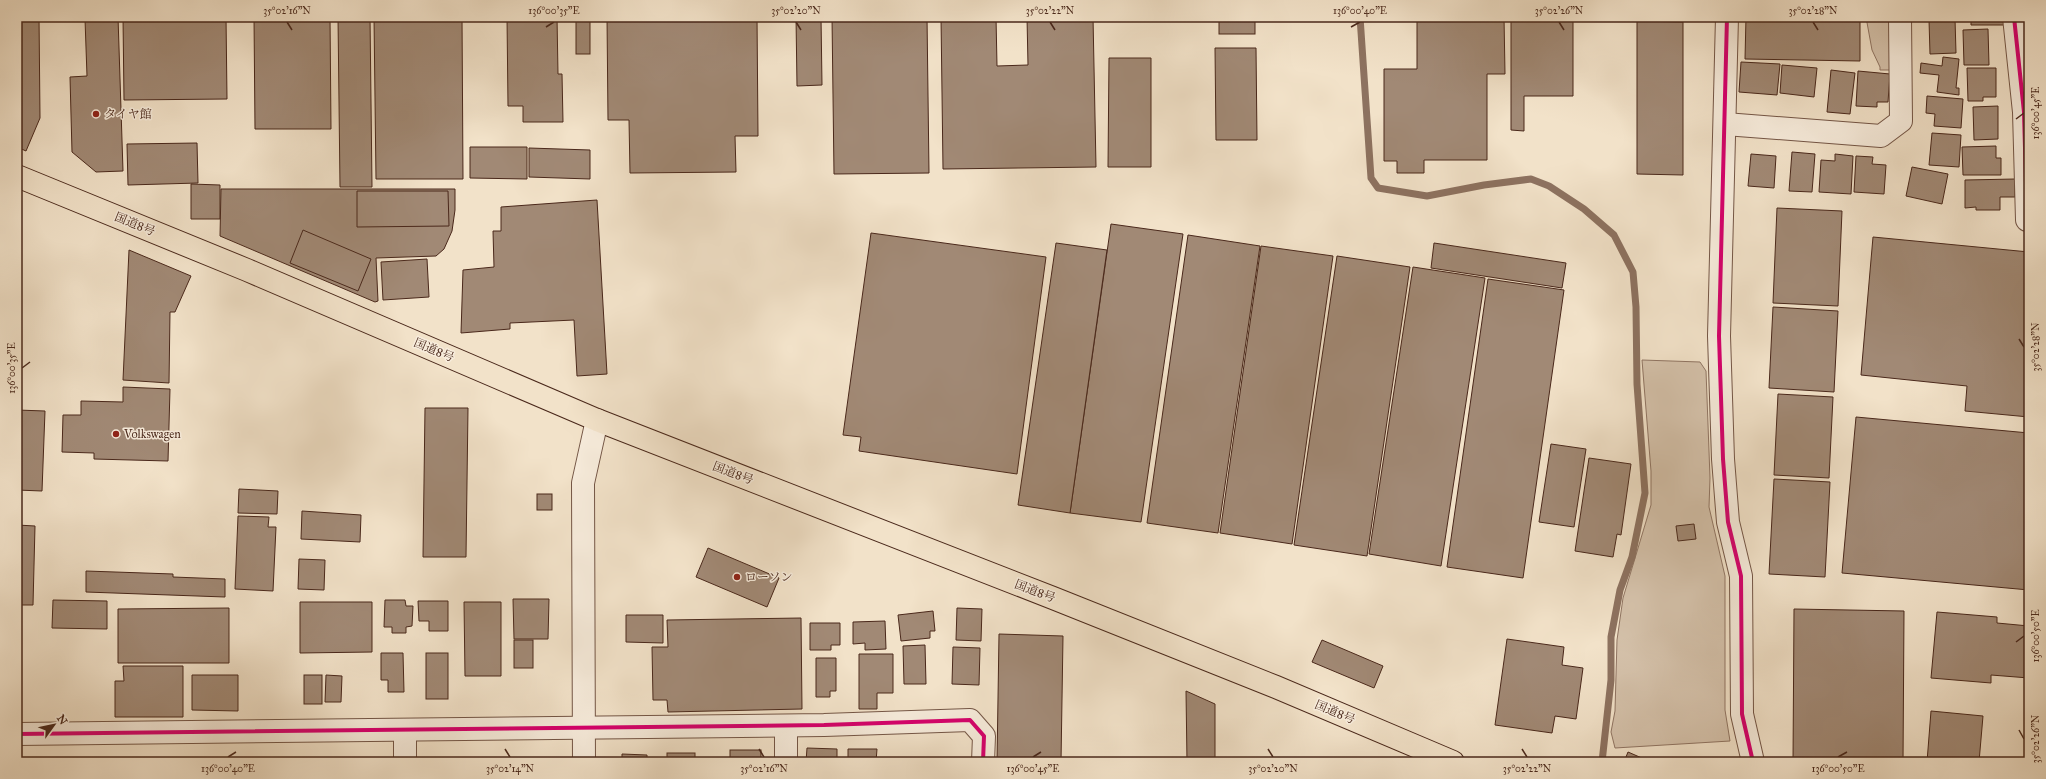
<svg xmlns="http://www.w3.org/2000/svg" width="2046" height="779" font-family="'IM FELL Great Primer','Noto Serif JP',serif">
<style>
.green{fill:#d5c2ab;stroke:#907563}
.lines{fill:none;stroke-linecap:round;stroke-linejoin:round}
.stream{stroke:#8d7260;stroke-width:7}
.building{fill:#a18975;stroke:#4a281b}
.minor-casing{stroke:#745646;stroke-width:24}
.highway-casing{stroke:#4a281b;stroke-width:24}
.minor{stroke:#f7ecdc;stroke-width:22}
.highway{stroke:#f2e2c9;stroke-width:22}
.cycleway-casing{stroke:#f7ecdc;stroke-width:6}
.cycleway{stroke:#d6006c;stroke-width:4}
.ticks{fill:none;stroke:#4a281b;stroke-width:1.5}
.poi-dot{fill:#8f2418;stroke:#f7ecdc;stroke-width:1.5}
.labels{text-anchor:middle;stroke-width:3;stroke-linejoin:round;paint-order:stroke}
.poi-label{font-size:12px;fill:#4a281b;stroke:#f7ecdc;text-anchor:start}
.street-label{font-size:12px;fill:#4a281b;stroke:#f7ecdc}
.neatline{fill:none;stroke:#4a281b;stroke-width:1.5}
.ticks-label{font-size:10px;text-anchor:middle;fill:#4a281b}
</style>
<rect width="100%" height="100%" fill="#f2e2c9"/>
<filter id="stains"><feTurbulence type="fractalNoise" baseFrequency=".005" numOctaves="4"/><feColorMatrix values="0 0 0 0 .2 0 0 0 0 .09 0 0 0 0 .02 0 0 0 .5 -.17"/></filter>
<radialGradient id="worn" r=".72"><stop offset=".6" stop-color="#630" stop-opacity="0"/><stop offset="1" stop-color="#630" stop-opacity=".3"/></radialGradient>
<!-- green -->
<g class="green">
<path d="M1866 17H1890L1891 70H1880V67L1872 50Z"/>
<path d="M1642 360 1700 362 1706 371 1710 478 1709 507 1725 576V710L1730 741 1615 748 1611 732 1615 711 1617 640 1623 598 1651 505V471Z"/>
</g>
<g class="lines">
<!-- stream -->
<path class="stream" d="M1360 17 1371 178 1378 188 1427 196 1484 185 1531 179 1549 186 1584 209 1614 235 1633 272 1636 307 1637 384 1645 493 1632 557 1620 590 1611 637V680L1602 762"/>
</g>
<!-- building -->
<g class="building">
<path d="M17 17H39L40 118 26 151 17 147Z"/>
<path d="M89 17H118L123 171 96 172 72 152 70 77 87 76 85 19Z"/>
<path d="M123 17H226L227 99 124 100Z"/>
<path d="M254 17H330L331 129H255Z"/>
<path d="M338 17H370L372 187H340Z"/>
<path d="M374 17H462L463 179H376Z"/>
<path d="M507 17H557L558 74H562L563 122H523V106H508Z"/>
<rect x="576" y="17" width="14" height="37"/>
<path d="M607 17H757L758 136H735L736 172 630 173 629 120H608Z"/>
<path d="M796 17H821L822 85 797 86Z"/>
<path d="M832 17H927L929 173 834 174Z"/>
<path d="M941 17H996L997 66 1028 65 1027 17H1093L1096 167 943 169Z"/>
<rect x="1219" y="17" width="36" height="17"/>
<path d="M1417 17H1504L1505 74H1487V160H1424V173H1397V161H1384V69H1417Z"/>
<path d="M1545 17H1573V96H1524V131L1511 130V18L1545 19Z"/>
<path d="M1746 17H1860V61L1745 59Z"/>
<path d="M1971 17H2003L2004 25H1971Z"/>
<path d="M1955 19 1956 53 1930 54 1929 20Z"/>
<path d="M1637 21 1683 22V175L1637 174Z"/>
<path d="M1988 29 1989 65H1964L1963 30Z"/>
<path d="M1215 48H1256L1257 140H1216Z"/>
<path d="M1943 57 1959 59 1956 88H1959V95L1937 92 1939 75 1920 73 1921 63 1942 66Z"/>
<path d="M1109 58H1151V167H1108Z"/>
<path d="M1741 62 1780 64 1777 95 1739 92Z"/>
<path d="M1782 65 1817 68 1814 97 1780 93Z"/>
<path d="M1967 68H1996V97H1983V101H1968Z"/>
<path d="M1831 70 1855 73 1850 114 1827 112Z"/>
<path d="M1858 71 1890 74 1888 102H1877V107L1856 106Z"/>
<path d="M1927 96 1963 99 1961 128 1934 126 1935 114 1926 113Z"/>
<path d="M1998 106V139L1974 140 1973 107Z"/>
<path d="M1932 133 1961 135 1959 167 1929 165Z"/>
<path d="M197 143 198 183 128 185 127 144Z"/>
<path d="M1996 146V158H2001V175H1963L1962 147Z"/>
<path d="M470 147H527V179L470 178Z"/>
<path d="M529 148 590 150V179L529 177Z"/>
<path d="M1792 152 1815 154 1812 192 1789 191Z"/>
<path d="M1751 154 1776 156 1774 188 1748 186Z"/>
<path d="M1835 154 1853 156 1851 194 1819 192 1821 160 1835 161Z"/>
<path d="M1856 156 1873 157 1872 164 1886 165 1884 194 1854 192Z"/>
<path d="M1912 167 1948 174 1942 204 1906 196Z"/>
<path d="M2015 179V197H2000V210H1976V207L1965 208V180Z"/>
<path d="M191 184 220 185V219H191Z"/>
<path d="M221 189H455V210L452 231 444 249 436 256 376 258 378 301 375 302 220 236Z"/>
<path d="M357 191H448L449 226 357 227Z"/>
<path d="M597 200 607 374 577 376 574 320 510 323V329L461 333 463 270 494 267 493 231H501V207Z"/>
<path d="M1777 208 1842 211 1838 306 1773 303Z"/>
<path d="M1111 224 1183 234 1141 522 1070 513Z"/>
<path d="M303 230 371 259 358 291 290 263Z"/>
<path d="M871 233 1046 257 1017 474 859 451 861 437 843 435Z"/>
<path d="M1188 235 1260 246 1218 533 1147 523Z"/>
<path d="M1873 237 2029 252V417L1965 411 1967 386 1861 375Z"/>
<path d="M1056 243 1107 250 1070 513 1018 505Z"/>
<path d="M1434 243 1566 263 1562 288 1431 268Z"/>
<path d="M1261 246 1333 256 1292 544 1220 533Z"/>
<path d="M129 250 191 276 175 312H170L169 383 123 380Z"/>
<path d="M1337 256 1410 267 1367 556 1294 545Z"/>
<path d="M427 259 429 297 383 300 381 262Z"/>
<path d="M1413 267 1485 278 1441 566 1369 554Z"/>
<path d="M1488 279 1564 290 1523 578 1447 567Z"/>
<path d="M1773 307 1838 311 1834 392 1769 388Z"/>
<path d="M123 387 170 389 168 461 94 459V453L62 452 63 415H81V401L123 402Z"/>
<path d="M1778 394 1833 397 1829 478 1774 475Z"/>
<path d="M425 408H468L466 557H423Z"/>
<path d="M17 410 45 411 42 491 17 490Z"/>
<path d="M1856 417 2029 433V590L1842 573Z"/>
<path d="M1551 444 1586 449 1574 527 1539 522Z"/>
<path d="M1589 458 1631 464 1621 535 1617 534 1613 557 1575 551Z"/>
<path d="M1774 479 1830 482 1825 577 1769 574Z"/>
<path d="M239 489 278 491 277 514 238 513Z"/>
<rect x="537" y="494" width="15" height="16"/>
<path d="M302 511 361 515 360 542 301 539Z"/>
<path d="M238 516 269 517 268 527H276L273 591 235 589Z"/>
<path d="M1694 524 1696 539 1678 541 1676 526Z"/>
<path d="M17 525 35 526 33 605H17Z"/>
<path d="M708 548 779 578 767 607 696 577Z"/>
<path d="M299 559 325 560 324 590 298 589Z"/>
<path d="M86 571 173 574V577L225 579V597L86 592Z"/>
<path d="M513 599H549L548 639H514Z"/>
<path d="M53 600 107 601V629L52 628Z"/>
<path d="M385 600H405L406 606H413L412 626 406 627V633H392V627H384Z"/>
<path d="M418 601H448V631H429V621H419Z"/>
<path d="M300 602H372V652L300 653Z"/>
<path d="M464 602H501V676H465Z"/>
<path d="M229 608V663H118V609Z"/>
<path d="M957 608 982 609 981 641 956 640Z"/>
<path d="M1794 609 1904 611 1903 762H1793Z"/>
<path d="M933 611 935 631H930V638L901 641 898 615Z"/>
<path d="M1937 612 1997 617V623L2029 626V678L1991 675V683L1931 678Z"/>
<path d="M626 615H663V643L626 642Z"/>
<path d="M801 618 802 709 668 712 667 700H653L652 647H668L667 620Z"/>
<path d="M885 621 886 649 865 650V643L853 644V622Z"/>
<path d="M810 623H840V645H831V650H810Z"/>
<path d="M999 634 1063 636 1061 762H997Z"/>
<path d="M1507 639 1564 647 1562 665 1583 668 1576 719 1555 716 1552 733 1495 725Z"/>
<rect x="514" y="640" width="19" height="28"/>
<path d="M1322 640 1383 666 1374 688 1312 662Z"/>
<path d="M925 645 926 684H904L903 646Z"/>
<path d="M953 647 980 648 979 685 952 684Z"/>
<path d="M381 653H403L404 692H388V680H381Z"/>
<rect x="426" y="653" width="22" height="46"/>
<path d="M859 654H893V693H877V709H859Z"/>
<path d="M816 658H836V691H830V697H816Z"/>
<path d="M123 666H183V717H115V681H124Z"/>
<path d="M192 675H238V711L192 710Z"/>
<rect x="304" y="675" width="18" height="29"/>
<path d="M326 675 342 676 341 702H325Z"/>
<path d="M1186 691 1215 704V762H1187Z"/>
<path d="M1931 711 1983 716 1979 762H1927Z"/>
<path d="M807 748 837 749V762H806Z"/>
<path d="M848 749H877L876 762H848Z"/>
<rect x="730" y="750" width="31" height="12"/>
<path d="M1628 752 1651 762H1624Z"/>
<rect x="667" y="753" width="28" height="9"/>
<path d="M622 754 647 755V762H622Z"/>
<rect x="497" y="758" width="38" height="4"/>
<rect x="298" y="759" width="26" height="3"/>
</g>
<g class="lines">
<defs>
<g id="minor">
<path d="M1727 17 1719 336 1723 459 1728 522 1741 576 1742 714 1753 762"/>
<path d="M2014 17 2024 112 2027 220"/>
<path d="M1725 124 1881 136 1901 121 1900 17"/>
<path d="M786 726V762"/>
<path d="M17 734 824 725 970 720 984 736 983 762"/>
<path d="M405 762V731"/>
<path d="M584 762 583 483 597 420"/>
</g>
<path id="highway" d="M17 176 247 270 597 420 1053 598 1276 687 1453 762"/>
</defs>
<!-- minor casing -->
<use href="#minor" class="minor-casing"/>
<!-- highway casing -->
<use href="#highway" class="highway-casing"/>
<!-- minor -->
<use href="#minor" class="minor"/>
<!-- highway -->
<use href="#highway" class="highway"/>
<defs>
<g id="cycleway">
<path d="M1727 17 1719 336 1723 459 1728 522 1741 576 1742 714 1753 762"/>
<path d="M2014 17 2024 112 2027 220"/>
<path d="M17 734 824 725 970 720 984 736 983 762"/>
</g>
</defs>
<!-- cycleway casing -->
<use href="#cycleway" class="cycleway-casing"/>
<!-- cycleway -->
<use href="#cycleway" class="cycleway"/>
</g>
<!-- ticks -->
<path class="ticks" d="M287 22 292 30M796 22 801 30M1050 22 1055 30M1559 22 1564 30M1813 22 1818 30M546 27 554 22M1351 27 1360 22M2016 119 2024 113M2019 339 2024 347M22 368 30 362M2016 642 2024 636M2019 730 2024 739M505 749 510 757M759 749 764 757M1268 749 1273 757M1522 749 1527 757M228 757 236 752M1033 757 1041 752M1838 757 1847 752"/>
<!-- markers -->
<g class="poi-dot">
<circle cx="96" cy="114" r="4"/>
<circle cx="116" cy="434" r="4"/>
<circle cx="737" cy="577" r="4"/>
</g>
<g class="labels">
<!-- poi labels -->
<g class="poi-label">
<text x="104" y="118">タイヤ館</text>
<text x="124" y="438">Volkswagen</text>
<text x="745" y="581">ローソン</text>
</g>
<!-- street labels -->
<g class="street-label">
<text transform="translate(135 224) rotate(22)" y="4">国道8号</text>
<text transform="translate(434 350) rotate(23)" y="4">国道8号</text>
<text transform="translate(733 473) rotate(21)" y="4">国道8号</text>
<text transform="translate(1035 591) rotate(21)" y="4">国道8号</text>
<text transform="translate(1335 712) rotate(23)" y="4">国道8号</text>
</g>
</g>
<!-- margin -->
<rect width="2046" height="779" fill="none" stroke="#f2e2c9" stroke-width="44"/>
<!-- north arrow -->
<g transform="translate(54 725) rotate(57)" stroke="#f7ecdc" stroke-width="3" paint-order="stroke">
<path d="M0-3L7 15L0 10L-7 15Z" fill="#4a281b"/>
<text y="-6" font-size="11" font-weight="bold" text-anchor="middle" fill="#4a281b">N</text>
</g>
<rect x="22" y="22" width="2002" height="735" class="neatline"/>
<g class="ticks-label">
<text x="287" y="14">35°02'16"N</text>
<text x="554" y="14">136°00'35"E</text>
<text x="796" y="14">35°02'20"N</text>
<text x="1050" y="14">35°02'22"N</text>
<text x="1360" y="14">136°00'40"E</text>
<text x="1559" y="14">35°02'26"N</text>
<text x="1813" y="14">35°02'28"N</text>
<text transform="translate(2035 113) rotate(-90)" y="4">136°00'45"E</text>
<text transform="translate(2035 347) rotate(-90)" y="4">35°02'28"N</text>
<text transform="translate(11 368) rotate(-90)" y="4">136°00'35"E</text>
<text transform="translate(2035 636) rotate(-90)" y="4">136°00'50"E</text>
<text transform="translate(2035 739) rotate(-90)" y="4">35°02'26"N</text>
<text x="228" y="772">136°00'40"E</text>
<text x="510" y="772">35°02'14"N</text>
<text x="764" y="772">35°02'16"N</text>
<text x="1033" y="772">136°00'45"E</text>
<text x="1273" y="772">35°02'20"N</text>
<text x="1527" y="772">35°02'22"N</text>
<text x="1838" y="772">136°00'50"E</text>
</g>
<rect width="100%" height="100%" filter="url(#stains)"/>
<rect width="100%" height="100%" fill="url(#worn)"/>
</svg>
